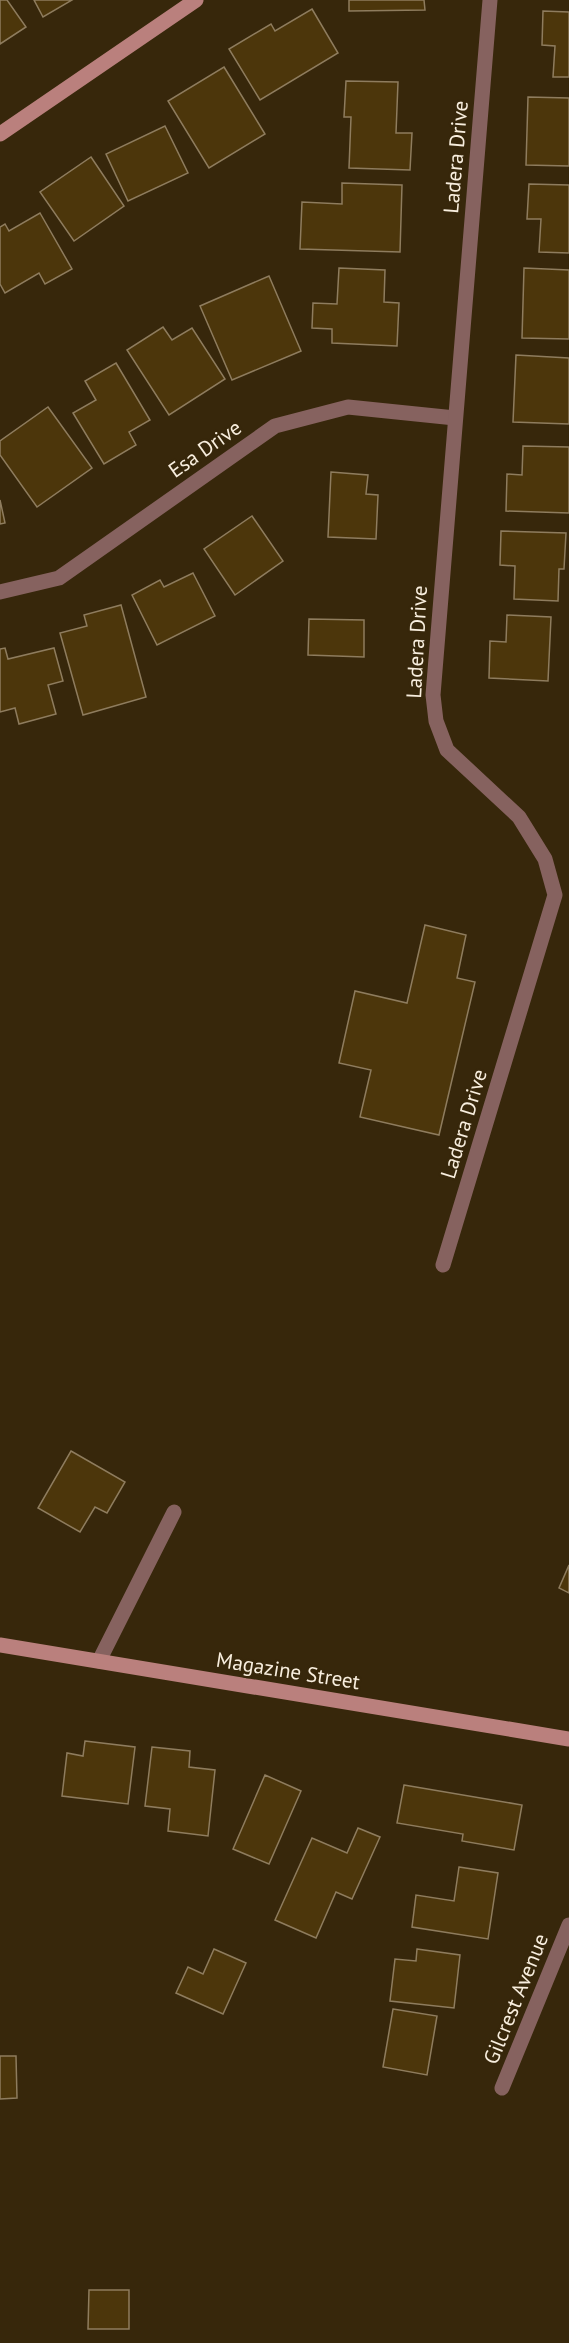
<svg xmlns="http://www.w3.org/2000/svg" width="569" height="2343" font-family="'PT Sans',sans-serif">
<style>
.building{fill:#4c360b;stroke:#8e7c5e;stroke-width:1.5}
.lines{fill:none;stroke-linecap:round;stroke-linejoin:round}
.lane{stroke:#86625f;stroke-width:15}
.street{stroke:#86625f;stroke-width:15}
.secondary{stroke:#ba807d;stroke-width:15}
.labels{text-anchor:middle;stroke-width:4.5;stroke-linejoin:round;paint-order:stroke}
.street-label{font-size:21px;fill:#f8eede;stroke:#37270b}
</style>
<rect width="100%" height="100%" fill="#37270b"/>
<!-- building -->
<g class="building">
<path d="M0 0H7L26 27 0 44Z"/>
<path d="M34 0H72L43 17Z"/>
<path d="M349 0H424L425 10 349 11Z"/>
<path d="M312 9 338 53 260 100 229 49 271 24 275 31Z"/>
<path d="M543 11 569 12V77H553L555 46 542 45Z"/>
<path d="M224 67 265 134 209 168 168 101Z"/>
<path d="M346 81 398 82 396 133H412L410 170 349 168 351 117H344Z"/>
<path d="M528 97 569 98V166L526 165Z"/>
<path d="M165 126 188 173 128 201 106 154Z"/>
<path d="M91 157 124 206 74 241 40 192Z"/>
<path d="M342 183 402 185 400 252 300 249 302 202 342 204Z"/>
<path d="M529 184 569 185V253L539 252 541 219H527Z"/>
<path d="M40 213 72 269 45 284 39 273 5 293 0 284V227L5 224 9 231Z"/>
<path d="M339 268 385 270 384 302 399 303 397 346 332 343V329L312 328 313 303 337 304Z"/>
<path d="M524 268 569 270V339L522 338Z"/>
<path d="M269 276 301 351 232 380 200 306Z"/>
<path d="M163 327 172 340 192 328 225 379 169 415 127 350Z"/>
<path d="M516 355 569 358V424L513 422Z"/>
<path d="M116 363 150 420 129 432 136 445 104 464 73 413 96 400 85 381Z"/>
<path d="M48 407 92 468 37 507 0 455V441Z"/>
<path d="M523 446 569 447V513L506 511 507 474 522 475Z"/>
<path d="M331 472 368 475 366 494 378 495 376 539 328 537Z"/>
<path d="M0 500 5 523 0 524Z"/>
<path d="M252 516 283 561 235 595 204 549Z"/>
<path d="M501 531 566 533 564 569H559L558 601 514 599 515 566 500 565Z"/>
<path d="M193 573 215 616 157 645 132 595 160 580 164 587Z"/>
<path d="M121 605 146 697 83 715 60 633 87 626 84 615Z"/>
<path d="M507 615 551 617 548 681 489 678 490 641 506 642Z"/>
<path d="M309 619 364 620V657L308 655Z"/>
<path d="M5 648 8 659 54 648 63 681 48 685 56 714 19 724 15 708 0 712V649Z"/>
<path d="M425 925 466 935 457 978 475 982 439 1135 360 1117 371 1070 339 1063 355 991 407 1003Z"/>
<path d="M71 1451 125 1482 107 1513 95 1507 80 1532 38 1508Z"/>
<path d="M569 1565V1593L559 1588Z"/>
<path d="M85 1741 135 1747 128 1804 62 1796 67 1753 83 1756Z"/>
<path d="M152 1747 190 1751 189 1767 215 1770 208 1836 168 1831 170 1809 145 1806Z"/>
<path d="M265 1775 301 1791 269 1864 233 1849Z"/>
<path d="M404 1785 522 1805 514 1850 462 1841 463 1834 397 1823Z"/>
<path d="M358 1828 380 1837 352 1899 336 1892 316 1938 275 1920 312 1838 347 1853Z"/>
<path d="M459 1867 498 1873 488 1939 412 1927 416 1895 454 1901Z"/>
<path d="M214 1949 246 1963 223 2014 176 1993 188 1967 203 1974Z"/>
<path d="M417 1949 460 1955 454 2008 390 2001 395 1959 416 1961Z"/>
<path d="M393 2009 437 2016 427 2075 383 2067Z"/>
<path d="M0 2056H16L17 2098 0 2099Z"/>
<path d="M89 2290H129V2329H88Z"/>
</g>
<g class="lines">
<!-- lane -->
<path class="lane" d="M99 1661 174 1512"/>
<!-- street -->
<g class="street">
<path d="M0 592 59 578 275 426 348 407 455 418"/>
<path d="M443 1265 555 895 545 859 519 817 447 750 436 721 433 695 490 0"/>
<path d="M502 2088 569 1925"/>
</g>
<!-- secondary -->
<g class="secondary">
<path d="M0 134 196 0"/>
<path d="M0 1645 569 1739"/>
</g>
</g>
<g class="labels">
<!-- street labels -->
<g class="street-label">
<text transform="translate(456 157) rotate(-85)" y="7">Ladera Drive</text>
<text transform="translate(205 449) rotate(-35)" y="7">Esa Drive</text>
<text transform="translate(417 642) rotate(-87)" y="7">Ladera Drive</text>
<text transform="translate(464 1124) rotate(-73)" y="7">Ladera Drive</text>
<text transform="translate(288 1671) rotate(9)" y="7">Magazine Street</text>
<text transform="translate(516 1999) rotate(-68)" y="7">Gilcrest Avenue</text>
</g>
</g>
</svg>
